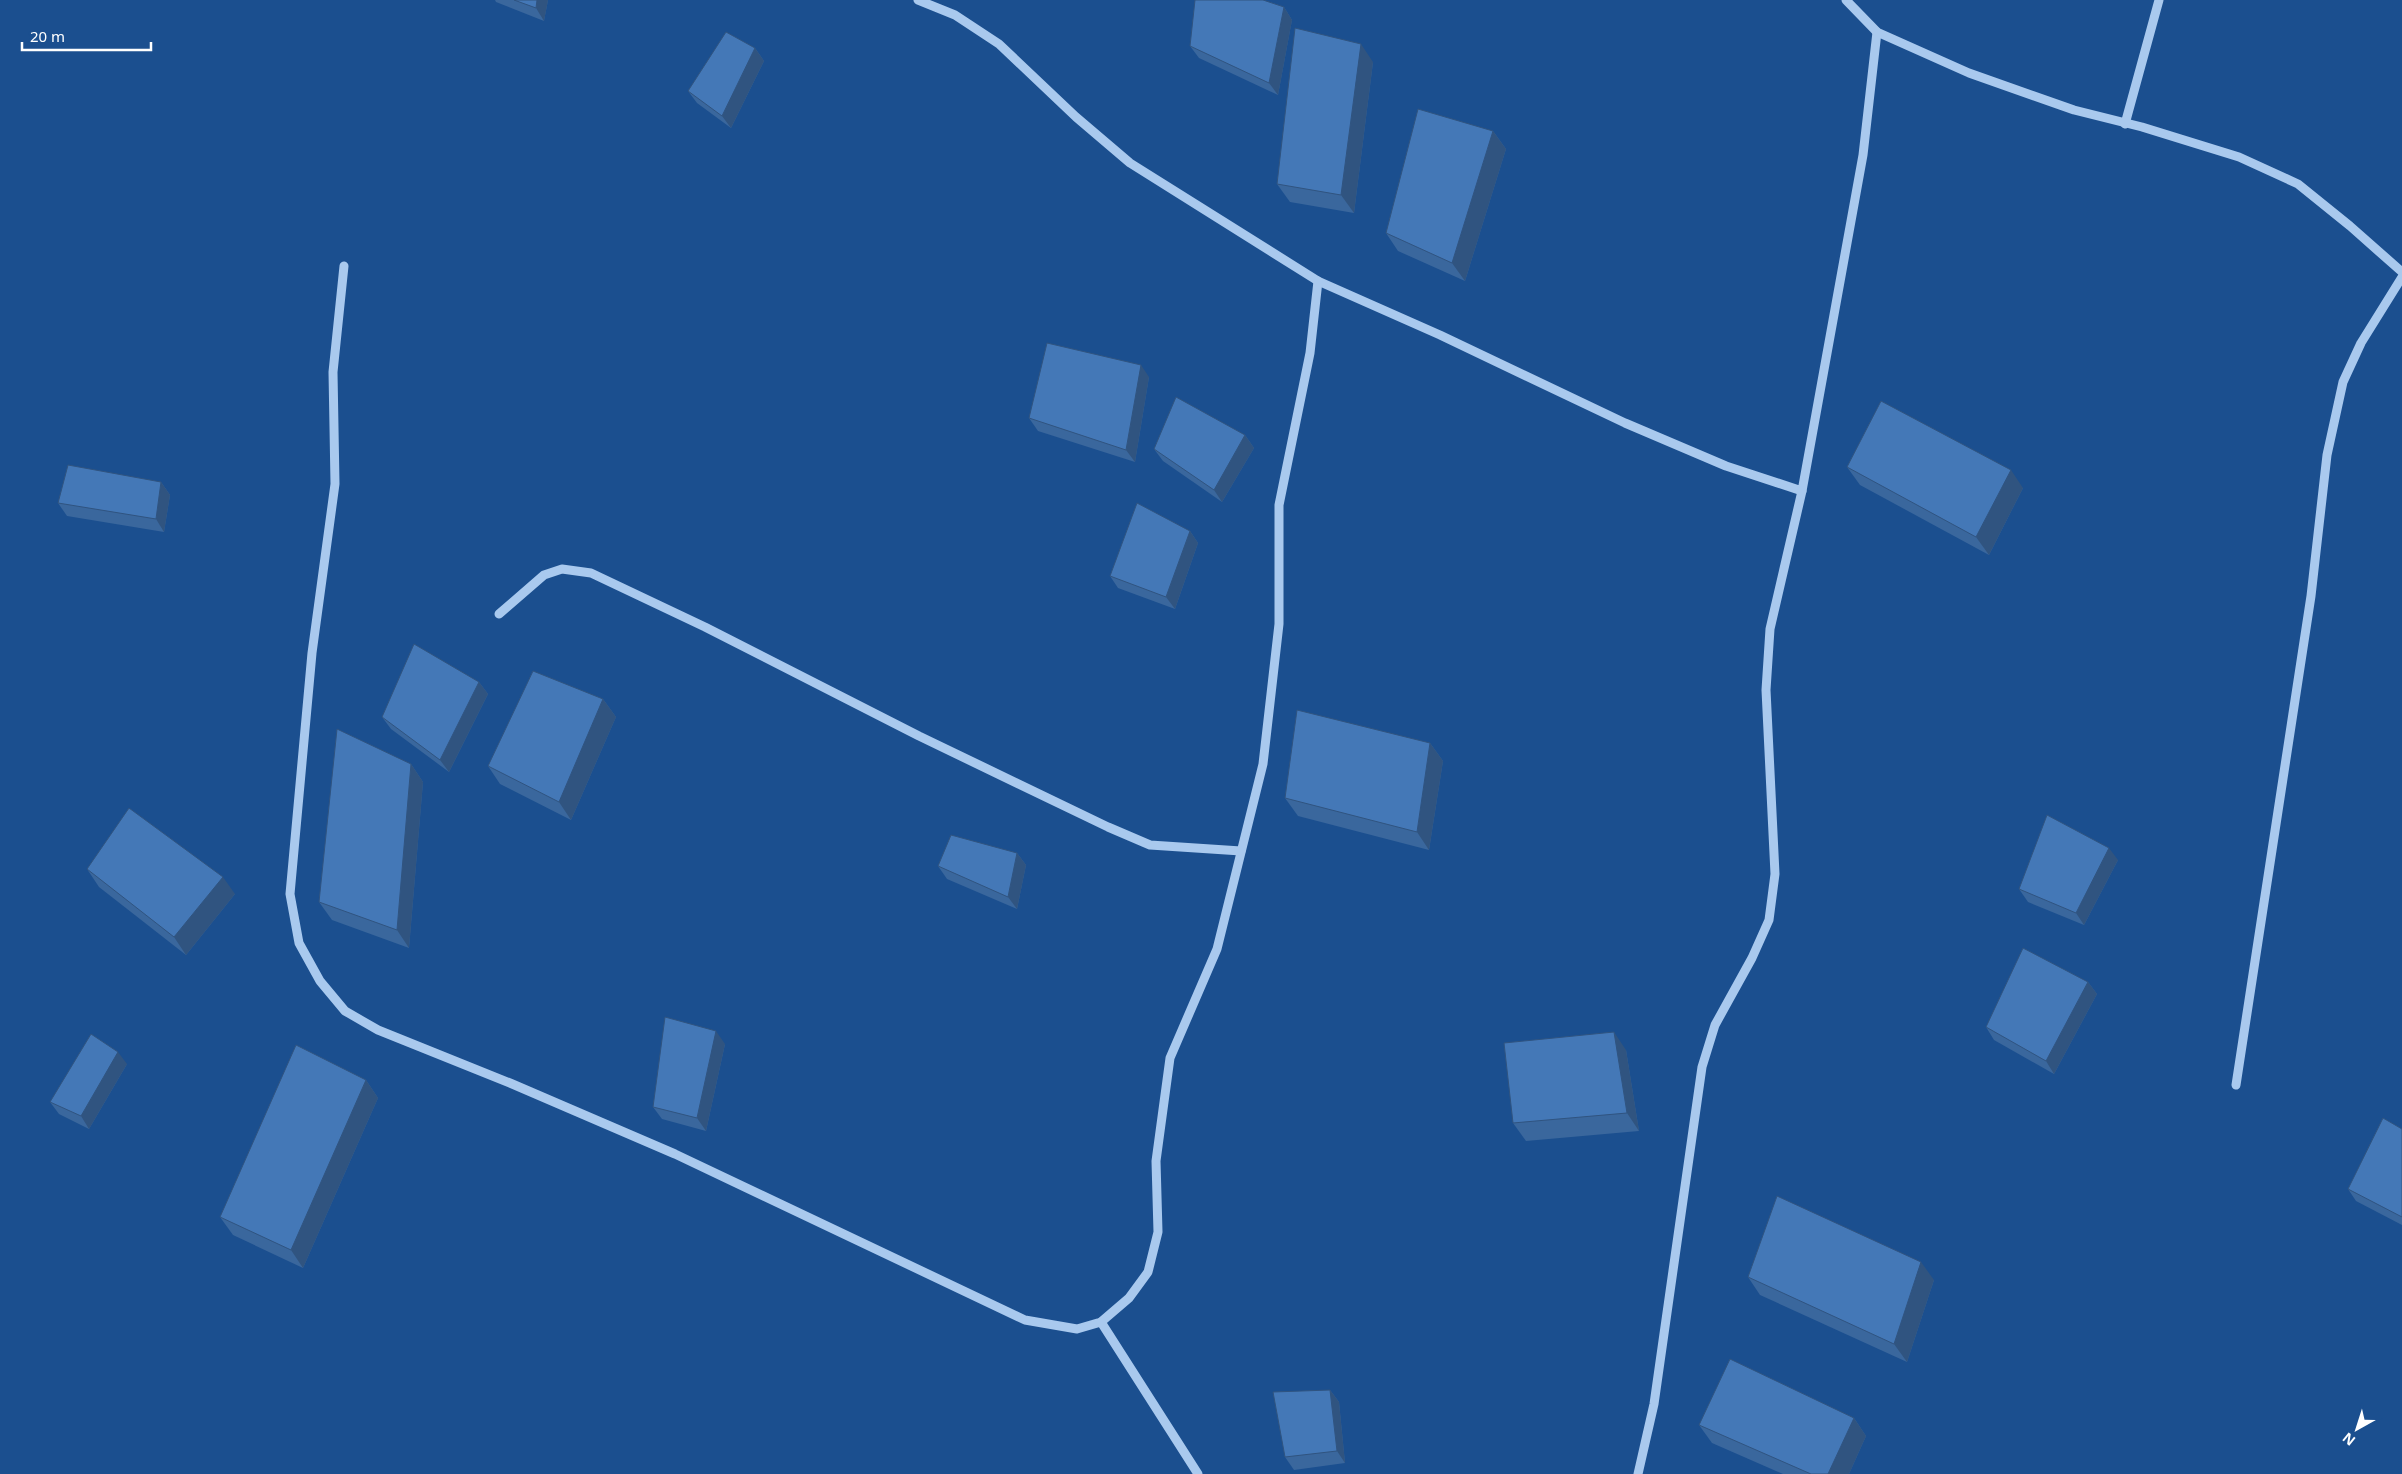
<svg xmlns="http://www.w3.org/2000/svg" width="2402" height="1474" font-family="'Noto Sans',sans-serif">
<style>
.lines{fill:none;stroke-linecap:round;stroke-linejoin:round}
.minor{stroke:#a9c9ee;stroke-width:9}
.wall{fill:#3a679d}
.shaded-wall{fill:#305480}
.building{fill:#4478b7;stroke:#305480}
</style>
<rect width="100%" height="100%" fill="#1b4f8f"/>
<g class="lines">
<!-- minor -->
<g class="minor">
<path d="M918 0 955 15 999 44 1076 117 1130 163 1318 281 1440 335 1625 423 1726 466 1802 491 1863 155 1877 32"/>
<path d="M1846 0 1877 32 1969 73 2074 110 2142 127 2239 157 2298 184 2350 226 2402 272"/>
<path d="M2125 124 2159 0"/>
<path d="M344 266 333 372 335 484 312 653 290 894 299 943 320 981 345 1011 378 1030 510 1083 675 1154 1025 1320 1077 1329 1101 1322 1129 1298 1148 1272 1158 1232 1156 1161 1170 1058 1217 949 1263 764 1279 624V505L1310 353 1318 281"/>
<path d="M499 614 544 575 562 569 591 573 705 627 919 736 1108 827 1150 845 1241 851"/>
<path d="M2236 1085 2311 596 2327 455 2343 382 2361 343 2402 277"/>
<path d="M1101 1322 1198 1474"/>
<path d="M1638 1474 1654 1404 1702 1067 1715 1025 1752 958 1769 920 1775 874 1766 690 1770 629 1802 491"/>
</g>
</g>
<!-- wall -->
<g class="wall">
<path d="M495 0H548L544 21 496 2Z"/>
<path d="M1284 7 1292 20 1278 95 1199 58 1190 46Z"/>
<path d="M755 48 764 61 731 128 697 103 688 91Z"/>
<path d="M1373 62 1354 213 1290 202 1277 184Z"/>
<path d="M1493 131 1506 149 1465 281 1398 251 1386 233Z"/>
<path d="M1149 377 1135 462 1038 431 1029 418Z"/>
<path d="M1245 435 1254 448 1222 502 1163 461 1154 449Z"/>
<path d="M1847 467 2023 488 1989 555 1860 485Z"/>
<path d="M161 482 170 495 164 532 67 516 58 503Z"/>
<path d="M1190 531 1198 543 1175 609 1118 588 1110 576Z"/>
<path d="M479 682 488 694 449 772 391 729 382 717Z"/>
<path d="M603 699 616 717 571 820 500 784 488 766Z"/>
<path d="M1430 743 1443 761 1429 850 1298 816 1285 798Z"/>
<path d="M411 764 423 782 409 948 332 920 319 902Z"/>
<path d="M1017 853 1026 865 1017 909 947 879 938 866Z"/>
<path d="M2118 860 2084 925 2028 902 2019 889Z"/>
<path d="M87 869 235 894 186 955 99 887Z"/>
<path d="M2088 982 2097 994 2054 1074 1994 1040 1986 1027Z"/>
<path d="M725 1044 706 1131 662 1119 653 1107Z"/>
<path d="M1626 1050 1639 1131 1526 1141 1513 1123Z"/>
<path d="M127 1064 89 1129 59 1114 50 1102Z"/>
<path d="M366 1080 378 1098 303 1268 233 1235 220 1217Z"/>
<path d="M2402 1129V1225L2356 1201 2348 1189Z"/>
<path d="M1748 1277 1934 1280 1907 1362 1760 1295Z"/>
<path d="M1330 1390 1339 1402 1345 1463 1294 1470 1285 1457Z"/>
<path d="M1854 1418 1866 1436 1849 1474H1783L1712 1443 1699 1425Z"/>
</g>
<!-- shaded-wall -->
<g class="shaded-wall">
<path d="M537 0H548L544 21 536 8Z"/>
<path d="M1284 7 1292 20 1278 95 1269 83Z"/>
<path d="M1361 44 1373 62 1354 213 1341 195Z"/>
<path d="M755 48 764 61 731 128 722 116Z"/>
<path d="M1493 131 1506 149 1465 281 1452 263Z"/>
<path d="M1141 365 1149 377 1135 462 1126 450Z"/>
<path d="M1245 435 1254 448 1222 502 1214 490Z"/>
<path d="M2011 470 2023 488 1989 555 1976 537Z"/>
<path d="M161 482 170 495 164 532 156 519Z"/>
<path d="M1190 531 1198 543 1175 609 1166 597Z"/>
<path d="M479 682 488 694 449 772 440 760Z"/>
<path d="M603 699 616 717 571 820 559 802Z"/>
<path d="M1430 743 1443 761 1429 850 1417 832Z"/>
<path d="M411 764 423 782 409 948 397 930Z"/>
<path d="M2109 848 2118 860 2084 925 2076 913Z"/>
<path d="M1017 853 1026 865 1017 909 1008 897Z"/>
<path d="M223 877 235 894 186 955 174 937Z"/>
<path d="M2088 982 2097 994 2054 1074 2046 1061Z"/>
<path d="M716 1031 725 1044 706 1131 697 1118Z"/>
<path d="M1614 1032 1626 1050 1639 1131 1627 1113Z"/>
<path d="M118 1052 127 1064 89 1129 81 1116Z"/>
<path d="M366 1080 378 1098 303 1268 291 1250Z"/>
<path d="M1921 1262 1934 1280 1907 1362 1894 1344Z"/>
<path d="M1330 1390 1339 1402 1345 1463 1337 1451Z"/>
<path d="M1854 1418 1866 1436 1849 1474H1828Z"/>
</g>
<!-- building -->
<g class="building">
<path d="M514 0H537L536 8Z"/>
<path d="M1195 0H1263L1284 7 1269 83 1190 46Z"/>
<path d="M1295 28 1361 44 1341 195 1277 184Z"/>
<path d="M726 32 755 48 722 116 688 91Z"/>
<path d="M1418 109 1493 131 1452 263 1386 233Z"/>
<path d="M1047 343 1141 365 1126 450 1029 418Z"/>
<path d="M1176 397 1245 435 1214 490 1154 449Z"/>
<path d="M1881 401 2011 470 1976 537 1847 467Z"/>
<path d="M68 465 161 482 156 519 58 503Z"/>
<path d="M1137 503 1190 531 1166 597 1110 576Z"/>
<path d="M414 644 479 682 440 760 382 717Z"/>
<path d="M533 671 603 699 559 802 488 766Z"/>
<path d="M1297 710 1430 743 1417 832 1285 798Z"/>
<path d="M337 729 411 764 397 930 319 902Z"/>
<path d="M129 808 223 877 174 937 87 869Z"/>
<path d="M2047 815 2109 848 2076 913 2019 889Z"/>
<path d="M951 835 1017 853 1008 897 938 866Z"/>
<path d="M2023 948 2088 982 2046 1061 1986 1027Z"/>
<path d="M665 1017 716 1031 697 1118 653 1107Z"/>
<path d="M1614 1032 1627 1113 1513 1123 1504 1043Z"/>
<path d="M91 1034 118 1052 81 1116 50 1102Z"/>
<path d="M296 1045 366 1080 291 1250 220 1217Z"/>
<path d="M2383 1118 2402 1129V1217L2348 1189Z"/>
<path d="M1777 1196 1921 1262 1894 1344 1748 1277Z"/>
<path d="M1730 1359 1854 1418 1828 1474H1811L1699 1425Z"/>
<path d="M1330 1390 1337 1451 1285 1457 1273 1392Z"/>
</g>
<!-- north arrow -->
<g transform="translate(2357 1429) rotate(219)" stroke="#1b4f8f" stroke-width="4" paint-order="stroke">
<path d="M0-4L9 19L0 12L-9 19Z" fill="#ffffff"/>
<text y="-8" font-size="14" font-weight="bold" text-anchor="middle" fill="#ffffff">N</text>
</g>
<!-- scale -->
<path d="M22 42v8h129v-8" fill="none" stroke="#ffffff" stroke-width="2.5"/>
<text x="30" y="42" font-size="15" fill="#ffffff" stroke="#1b4f8f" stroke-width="4" paint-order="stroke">20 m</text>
</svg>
